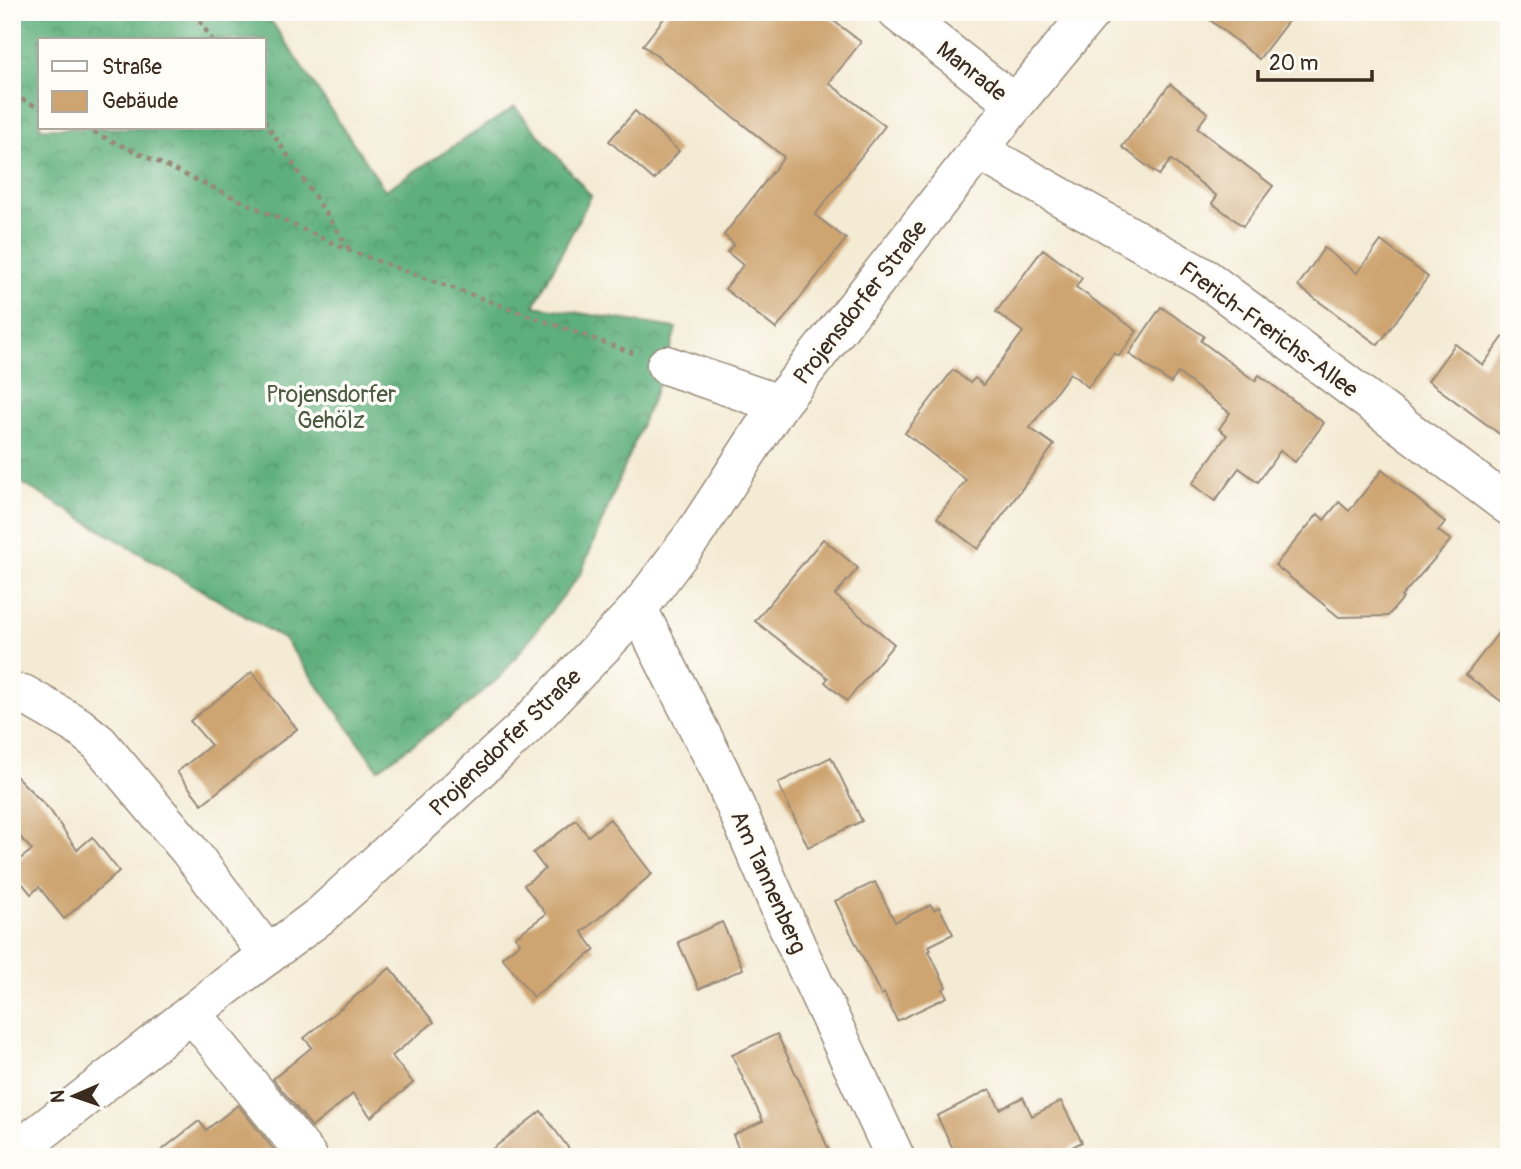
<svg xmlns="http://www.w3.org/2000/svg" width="1521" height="1169" font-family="Pangolin,sans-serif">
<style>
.forest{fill:url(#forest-crowns);stroke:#4c6c4d;stroke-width:2;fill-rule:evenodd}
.building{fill:#cea471}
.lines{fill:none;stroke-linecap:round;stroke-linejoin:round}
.minor-casing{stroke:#988a79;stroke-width:41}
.path{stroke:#988a79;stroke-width:4.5;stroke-dasharray:5 5;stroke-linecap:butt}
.minor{stroke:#fff;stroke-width:38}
.labels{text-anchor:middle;stroke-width:7;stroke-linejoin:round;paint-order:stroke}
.street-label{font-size:23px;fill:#3b2a1e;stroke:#fdfcf7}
.park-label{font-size:23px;fill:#4c5a41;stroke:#fdfcf7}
</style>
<defs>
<pattern id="forest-crowns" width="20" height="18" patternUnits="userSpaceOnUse" patternTransform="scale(1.75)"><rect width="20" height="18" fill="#5daf7c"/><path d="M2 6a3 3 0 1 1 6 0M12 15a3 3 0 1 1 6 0" fill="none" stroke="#4e8f65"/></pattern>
</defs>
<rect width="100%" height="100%" fill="#fdfcf7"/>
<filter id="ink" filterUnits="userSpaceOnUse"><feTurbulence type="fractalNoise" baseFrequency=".0143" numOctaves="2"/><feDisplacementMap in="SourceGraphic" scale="14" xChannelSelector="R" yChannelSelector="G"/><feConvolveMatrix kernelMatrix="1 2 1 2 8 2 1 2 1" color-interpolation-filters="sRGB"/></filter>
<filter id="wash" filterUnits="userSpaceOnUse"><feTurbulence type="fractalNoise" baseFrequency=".00686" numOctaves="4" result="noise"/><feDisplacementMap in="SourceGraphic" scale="28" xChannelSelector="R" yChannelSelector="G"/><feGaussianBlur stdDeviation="1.57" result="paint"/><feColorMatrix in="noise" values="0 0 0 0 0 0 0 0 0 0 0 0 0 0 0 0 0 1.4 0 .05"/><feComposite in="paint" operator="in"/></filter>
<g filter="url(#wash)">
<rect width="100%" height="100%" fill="#f4ebd4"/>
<!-- forest -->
<path class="forest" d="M12 12H265L385 190 515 107 591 196 534 306 676 328 666 365 581 573 501 676 456 714 378 769 285 640 12 477ZM40 40H264V128H40Z"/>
<g id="blocks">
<!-- building -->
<g class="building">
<path d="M669 12H822L861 42 829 83 885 126 815 215 846 239 776 329 725 289 743 265 727 252 734 244 724 235 784 157 643 45Z"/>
<path d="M1200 12H1295L1259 59Z"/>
<path d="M1170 84 1208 113 1197 128 1273 186 1243 226 1212 203 1217 196 1171 160 1159 175 1122 147Z"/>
<path d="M635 111 679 151 654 180 609 141Z"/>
<path d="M1381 241 1428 277 1378 345 1298 286 1324 248 1357 273Z"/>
<path d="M1043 249 1082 278 1076 287 1137 331 1119 356 1114 353 1088 387 1070 373 1030 428 1054 445 978 549 937 518 966 480 905 433 953 370 970 383 975 378 983 385 1023 332 996 312Z"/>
<path d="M1161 307 1204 336 1201 341 1255 381 1259 375 1324 423 1295 462 1280 451 1258 482 1239 468 1215 501 1192 484 1227 435 1219 429 1230 413 1178 373 1171 383 1129 354Z"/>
<path d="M1509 329V441L1428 381 1455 344 1483 365Z"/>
<path d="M1382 470 1445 522 1438 531 1451 540 1401 597 1403 598 1388 616 1339 617 1275 565 1318 514 1324 520 1339 502 1349 511Z"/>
<path d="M823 539 858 568 835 595 894 644 847 701 825 682 828 678 755 621Z"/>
<path d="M1509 619V707L1466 675Z"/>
<path d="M252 672 297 729 202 804 177 772 211 745 190 721Z"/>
<path d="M831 757 862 821 808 847 778 783Z"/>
<path d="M12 772 50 810 77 850 92 837 119 871 64 919 39 887 31 894 12 871V865L32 850 12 828Z"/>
<path d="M610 819 652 874 582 932 595 950 533 997 502 957 520 943 515 937 546 914 524 885 545 869 533 853 576 820 588 836Z"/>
<path d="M875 882 895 922 931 905 934 910 939 907 953 934 929 946 931 950 929 951 946 987 943 989 947 997 897 1021 884 993 881 995 835 901Z"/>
<path d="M722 922 743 969 699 989 678 942Z"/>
<path d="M390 968 434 1022 392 1056 413 1083 371 1117 353 1094 312 1127 273 1079 312 1047 304 1038Z"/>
<path d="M777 1034 818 1121H816L832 1157H742L733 1135 763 1121 732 1055Z"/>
<path d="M990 1089 1000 1109 1023 1097 1032 1116 1061 1101 1082 1142 1053 1157H957L937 1116Z"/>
<path d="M238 1105 278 1155 275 1157H153L199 1121 206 1130Z"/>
<path d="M541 1111 575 1157H482Z"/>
</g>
</g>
</g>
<g filter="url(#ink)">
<use href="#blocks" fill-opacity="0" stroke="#988a79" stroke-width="2"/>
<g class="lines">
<defs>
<g id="minor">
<path d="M897 12 1015 104"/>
<path d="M979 151 1205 278 1509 506"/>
<path d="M666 365 779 404"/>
<path d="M638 609 720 771 797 947 895 1157"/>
<path d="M23 694 78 726 99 743 189 850 268 955"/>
<path d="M192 1013 308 1157"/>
<path d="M12 1155 225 987 321 915 524 728 638 609 695 533 779 404 1015 104 1091 12"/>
</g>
</defs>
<!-- minor casing -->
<use href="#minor" class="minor-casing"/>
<!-- path -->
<g class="path">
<path d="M194 12 212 40"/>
<path d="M12 95 40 108"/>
<path d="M264 120 350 250"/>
<path d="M84 128 350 251 633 353"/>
</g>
<!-- minor -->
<use href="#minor" class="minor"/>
</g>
</g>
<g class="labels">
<!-- street labels -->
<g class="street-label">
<text transform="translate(972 71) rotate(38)" y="8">Manrade</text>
<text transform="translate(860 302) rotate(-52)" y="8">Projensdorfer Straße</text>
<text transform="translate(1269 329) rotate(36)" y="8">Frerich-Frerichs-Allee</text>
<text transform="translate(505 742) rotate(-44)" y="8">Projensdorfer Straße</text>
<text transform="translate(769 882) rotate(66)" y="8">Am Tannenberg</text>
</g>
<!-- park labels -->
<g class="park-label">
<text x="331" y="402">Projensdorfer<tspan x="331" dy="26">Gehölz</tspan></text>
</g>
</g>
<!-- margin -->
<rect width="1521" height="1169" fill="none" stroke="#fdfcf7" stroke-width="42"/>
<!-- legend -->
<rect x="38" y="38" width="228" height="91" fill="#fdfcf7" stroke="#afa8a0" stroke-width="2"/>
<rect x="52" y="61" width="35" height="10" fill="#ffffff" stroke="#afa8a0" stroke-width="2"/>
<text x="102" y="74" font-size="21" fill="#3b2a1e">Straße</text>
<rect x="52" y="91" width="35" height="21" fill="#cea471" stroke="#afa8a0" stroke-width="2"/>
<text x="102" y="108" font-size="21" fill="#3b2a1e">Gebäude</text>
<!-- north arrow -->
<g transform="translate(74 1096) rotate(268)" stroke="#fdfcf7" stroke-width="5" paint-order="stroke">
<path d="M0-5L12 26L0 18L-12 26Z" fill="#3b2a1e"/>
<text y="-10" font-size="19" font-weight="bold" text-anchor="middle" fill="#3b2a1e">N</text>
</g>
<!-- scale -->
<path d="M1258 70v10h114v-10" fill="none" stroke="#3b2a1e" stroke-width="3.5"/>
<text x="1269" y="70" font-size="21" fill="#3b2a1e" stroke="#fdfcf7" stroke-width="5" paint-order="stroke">20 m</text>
</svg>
